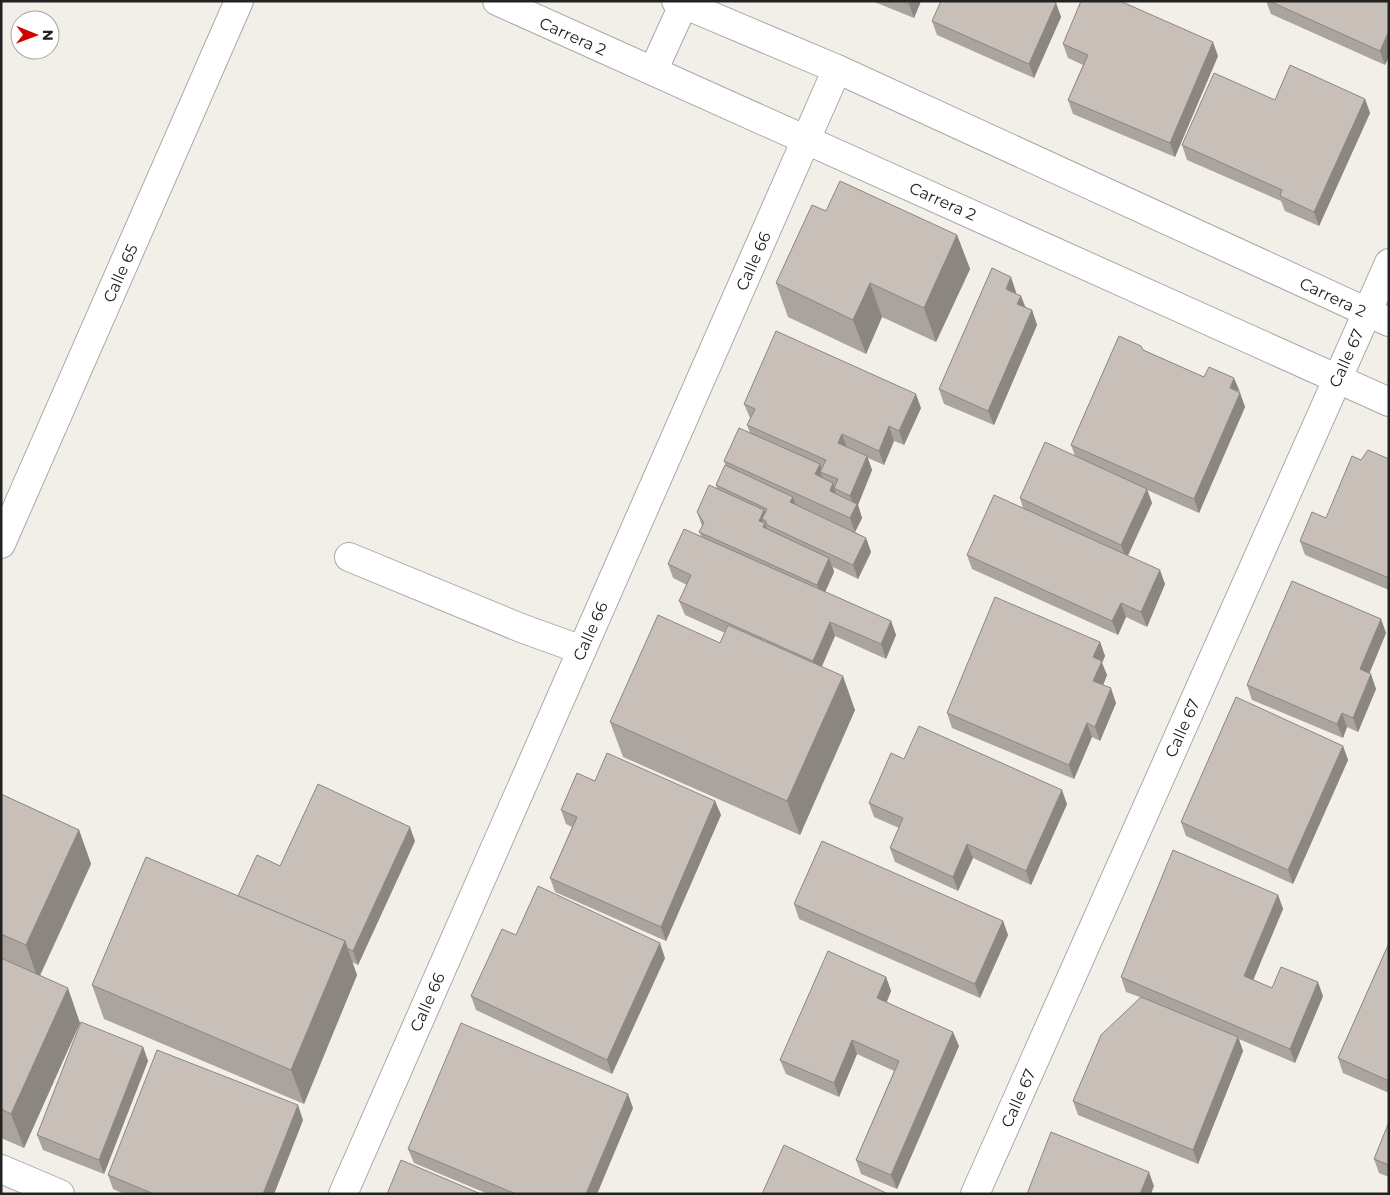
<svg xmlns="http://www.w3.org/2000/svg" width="1390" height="1195" font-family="Montserrat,sans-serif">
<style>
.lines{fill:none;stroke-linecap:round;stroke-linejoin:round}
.minor-casing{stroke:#a9a9a9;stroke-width:30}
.minor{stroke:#fff;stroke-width:28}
.wall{fill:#aba49e}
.shaded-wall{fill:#8b8681}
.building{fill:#c7bfb8;stroke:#8b8681}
.labels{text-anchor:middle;stroke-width:5;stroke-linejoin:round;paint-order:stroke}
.street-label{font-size:16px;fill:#222;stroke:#fff}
</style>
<rect width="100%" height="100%" fill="#f2efe9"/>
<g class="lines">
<defs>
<g id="minor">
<path d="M497 1 1389 402"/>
<path d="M676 1 837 69 1389 322"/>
<path d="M653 71 685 1"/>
<path d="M1 544 239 1"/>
<path d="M349 557 521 628 582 650"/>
<path d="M1 1169 60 1194"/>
<path d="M343 1194 837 69"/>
<path d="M975 1194 1389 263"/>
</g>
</defs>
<!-- minor casing -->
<use href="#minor" class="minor-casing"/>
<!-- minor -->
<use href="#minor" class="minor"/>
</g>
<!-- wall -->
<g class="wall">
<path d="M872 1H921L914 18Z"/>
<path d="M1266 1H1389L1385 65 1271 14Z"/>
<path d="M1056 3 1061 17 1034 78 937 35 932 21Z"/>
<path d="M1063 44 1218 56 1175 157 1073 114 1068 100 1083 65 1068 58Z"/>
<path d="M1365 99 1370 113 1319 226 1285 211 1281 201 1187 160 1182 145 1275 100Z"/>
<path d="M826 211 957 235 970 269 936 342 882 317 866 354 788 317 776 283Z"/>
<path d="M1016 292 1015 293 1021 296 1026 308 1032 310 1037 325 994 425 944 404 939 389Z"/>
<path d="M1143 350 1240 393 1245 407 1199 513 1147 490 1152 503 1128 556 1165 584 1147 627 1126 617 1118 635 972 569 967 555 1023 508 1020 498 1075 456 1071 445Z"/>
<path d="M744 404 921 408 904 445 894 441 884 465 868 458 872 470 858 505 862 518 855 532 866 538 871 552 858 579 833 567 834 572 825 592 891 621 896 635 886 659 835 636 822 666 855 710 800 835 623 757 610 722 720 643 725 633 685 615 679 601 687 585 673 578 668 564 701 536 699 532 702 526 697 512 717 489 716 485 726 466 724 461 750 433 747 425 750 419V418Z"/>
<path d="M1389 459V590L1305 555 1300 541 1326 518 1361 460Z"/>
<path d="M1381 619 1386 633 1369 674 1376 689 1358 732 1347 727 1343 738 1252 700 1247 685Z"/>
<path d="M1100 642 1105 656 1102 663 1107 675 1103 685 1116 703 1100 741 1092 737 1074 779 952 728 947 713Z"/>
<path d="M1343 746 1348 760 1293 884 1186 836 1181 822Z"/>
<path d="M904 759 1067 804 1031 885 973 858 958 891 895 862 890 848 899 828 874 817 869 803Z"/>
<path d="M1 794 79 830 91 864 40 976 80 1023 24 1148 1 1138Z"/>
<path d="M715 801 721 815 666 941 555 892 550 878 572 827 566 824 561 810Z"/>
<path d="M415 841 358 965 352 962 357 975 304 1104 104 1019 92 985 238 896 280 866Z"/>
<path d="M1278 895 1283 909 1253 980 1272 988 1323 996 1295 1063 1239 1039 1243 1051 1198 1164 1078 1115 1073 1101 1140 997 1126 992 1121 977Z"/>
<path d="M794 904 1003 921 1008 935 980 998 799 919Z"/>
<path d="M1389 943V1093L1343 1073 1338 1058Z"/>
<path d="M665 958 612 1074 476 1010 471 996Z"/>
<path d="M886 977 891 991 887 1002 959 1046 897 1189 861 1174 856 1160 894 1071 857 1054 839 1097 786 1074 780 1060Z"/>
<path d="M143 1047 148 1061 104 1174 43 1150 37 1135Z"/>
<path d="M633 1108 597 1194H488L414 1163 408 1149Z"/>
<path d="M303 1120 274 1194H124L113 1189 108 1175Z"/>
<path d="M1389 1122V1177L1379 1173 1374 1159Z"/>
</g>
<!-- shaded-wall -->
<g class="shaded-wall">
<path d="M910 1H921L914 18 909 4Z"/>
<path d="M1056 3 1061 17 1034 78 1029 64Z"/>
<path d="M1389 31V57L1385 65 1380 51Z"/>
<path d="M1213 42 1218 56 1175 157 1170 143Z"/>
<path d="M1365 99 1370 113 1319 226 1314 212Z"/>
<path d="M957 235 970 269 936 342 924 308Z"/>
<path d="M1011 277 1016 292 1011 303 1006 289Z"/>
<path d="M870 283 882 317 866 354 853 320Z"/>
<path d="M1021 296 1026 310 1017 304Z"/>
<path d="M1032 310 1037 325 994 425 988 411Z"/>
<path d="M1234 378 1240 392 1230 388Z"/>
<path d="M1240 393 1245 407 1199 513 1194 499Z"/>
<path d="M916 394 921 408 904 445 899 431Z"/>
<path d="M889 426 894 441 884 465 879 451Z"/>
<path d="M842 434 847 448 838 443Z"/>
<path d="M867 456 872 470 858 505 862 518 855 532 850 518 855 508 850 496Z"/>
<path d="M820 464 823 473 820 472 824 481 815 474Z"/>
<path d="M833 483 835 489 834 488 838 499 830 491Z"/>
<path d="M1147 489 1152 503 1126 559 1121 545Z"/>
<path d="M793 497 798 511 790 502Z"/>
<path d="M764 510 769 524 766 521 762 519 764 524 765 523 770 537 768 542 759 521Z"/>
<path d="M866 538 871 552 858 579 853 565Z"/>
<path d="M829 558 834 572 822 599 817 585Z"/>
<path d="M1160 570 1165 584 1147 627 1141 612Z"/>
<path d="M1121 603 1126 617 1118 635 1112 621Z"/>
<path d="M1381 619 1386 633 1365 684 1360 669Z"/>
<path d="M891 621 896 635 886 659 881 644Z"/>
<path d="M830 622 835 636 818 675 813 661Z"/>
<path d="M1100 642 1105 656 1102 663 1107 675 1099 695 1093 681V657Z"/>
<path d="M1371 674 1376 689 1358 732 1353 718Z"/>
<path d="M843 676 855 710 800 835 787 801Z"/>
<path d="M1111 688 1116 703 1100 741 1095 727Z"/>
<path d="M1342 713 1347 727 1343 738 1337 724Z"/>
<path d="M1087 723 1092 737 1074 779 1069 765Z"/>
<path d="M1343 746 1348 760 1293 884 1288 870Z"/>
<path d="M1062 790 1067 804 1031 885 1026 871Z"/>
<path d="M715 801 721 815 666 941 661 927Z"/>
<path d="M410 827 415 841 358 965 353 951Z"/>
<path d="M79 830 91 864 38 979 26 945Z"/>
<path d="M967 844 973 858 958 891 953 877Z"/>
<path d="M1278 895 1283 909 1249 990 1244 976Z"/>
<path d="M1003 921 1008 935 980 998 975 984Z"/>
<path d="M345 941 357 975 304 1104 291 1070Z"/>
<path d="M660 943 665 958 612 1074 607 1060Z"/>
<path d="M886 977 891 991 882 1012 877 998Z"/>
<path d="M1318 982 1323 996 1295 1063 1290 1049Z"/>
<path d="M68 988 80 1023 24 1148 11 1114Z"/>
<path d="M953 1032 959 1046 897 1189 891 1175Z"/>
<path d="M1238 1037 1243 1051 1198 1164 1193 1150Z"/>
<path d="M852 1040 857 1054 839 1097 834 1083Z"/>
<path d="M143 1047 148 1061 104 1174 99 1160Z"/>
<path d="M628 1094 633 1108 597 1194H586Z"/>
<path d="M298 1105 303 1120 274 1194H263Z"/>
<path d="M1149 1172 1154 1186 1151 1194H1140Z"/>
</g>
<!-- building -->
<g class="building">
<path d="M901 1H910L909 4Z"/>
<path d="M941 1H1052L1056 3 1029 64 932 21Z"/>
<path d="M1081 1H1120L1213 42 1170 143 1068 100 1088 55 1063 44Z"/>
<path d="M1269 1H1389V31L1380 51Z"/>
<path d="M1290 65 1365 99 1314 212 1280 196 1282 190 1182 145 1214 73 1275 100Z"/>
<path d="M840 181 957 235 924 308 870 283 853 320 776 283 812 205 826 211Z"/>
<path d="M992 268 1011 277 1006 289 1021 296 1017 304 1032 310 988 411 939 389Z"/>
<path d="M776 331 916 394 899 431 889 426 879 451 842 434 838 443 867 456 850 496 834 488 838 479 820 472 826 460 747 425 755 409 744 404Z"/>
<path d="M1119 336 1141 346 1143 350 1204 377 1209 367 1234 378 1230 388 1240 393 1194 499 1071 445Z"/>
<path d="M739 428 820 464 815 474 833 483 830 491 857 504 850 518 724 461Z"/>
<path d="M1045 442 1147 489 1121 545 1020 498Z"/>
<path d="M1368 450 1389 459V578L1300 541 1312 512 1326 518 1352 456 1361 460Z"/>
<path d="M725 465 793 497 790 502 866 538 853 565 767 525 766 521 762 519 767 509 716 485Z"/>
<path d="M709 485 764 510 759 521 765 523 763 527 829 558 817 585 699 532 704 523 697 512Z"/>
<path d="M994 495 1160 570 1141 612 1121 603 1112 621 967 555Z"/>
<path d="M684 529 891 621 881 644 830 622 813 661 679 601 691 575 668 564Z"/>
<path d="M1292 581 1381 619 1360 669 1371 674 1353 718 1342 713 1337 724 1247 685Z"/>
<path d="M995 597 1100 642 1093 657 1102 661 1093 681 1111 688 1095 727 1087 723 1069 765 947 713Z"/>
<path d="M658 615 720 643 728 625 843 676 787 801 610 722Z"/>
<path d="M1236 697 1343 746 1288 870 1181 822Z"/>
<path d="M919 726 1062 790 1026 871 967 844 953 877 890 848 903 818 869 803 891 753 904 759Z"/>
<path d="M607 753 715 801 661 927 550 878 577 817 561 810 577 773 595 781Z"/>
<path d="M318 784 410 827 353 951 347 948 345 941 238 896 257 855 280 866Z"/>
<path d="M1 794 79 830 26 945 1 934Z"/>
<path d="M822 841 1003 921 975 984 794 904Z"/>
<path d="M1173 850 1278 895 1244 976 1272 988 1281 967 1318 982 1290 1049 1121 977Z"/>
<path d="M146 857 345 941 291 1070 92 985Z"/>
<path d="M538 886 660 943 607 1060 471 996 502 929 516 935Z"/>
<path d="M1389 943V1081L1338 1058Z"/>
<path d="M828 951 886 977 877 998 953 1032 891 1175 856 1160 899 1061 852 1040 834 1083 780 1060Z"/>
<path d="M1 958 68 988 11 1114 1 1109Z"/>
<path d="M1141 997 1238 1037 1193 1150 1073 1101 1101 1035Z"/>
<path d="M81 1022 143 1047 99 1160 37 1135Z"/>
<path d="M461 1023 628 1094 586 1194H516L408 1149Z"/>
<path d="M157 1050 298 1105 263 1194H154L108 1175Z"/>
<path d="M1389 1122V1165L1374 1159Z"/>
<path d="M1051 1132 1149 1172 1140 1194H1027Z"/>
<path d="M784 1145 888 1194H762Z"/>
<path d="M401 1160 481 1194H387Z"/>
</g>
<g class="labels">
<!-- street labels -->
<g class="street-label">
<text transform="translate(573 36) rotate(24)" y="6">Carrera 2</text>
<text transform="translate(943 201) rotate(24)" y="6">Carrera 2</text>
<text transform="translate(753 261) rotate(-66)" y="6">Calle 66</text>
<text transform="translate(120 273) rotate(-66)" y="6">Calle 65</text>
<text transform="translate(1333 297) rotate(25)" y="6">Carrera 2</text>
<text transform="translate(1346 358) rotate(-66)" y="6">Calle 67</text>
<text transform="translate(590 631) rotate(-66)" y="6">Calle 66</text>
<text transform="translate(1182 728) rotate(-66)" y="6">Calle 67</text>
<text transform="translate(427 1002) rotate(-66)" y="6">Calle 66</text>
<text transform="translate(1018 1098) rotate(-66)" y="6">Calle 67</text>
</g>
</g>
<!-- border -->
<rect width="1390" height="1195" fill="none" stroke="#222222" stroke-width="5"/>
<!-- north arrow -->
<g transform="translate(35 35) rotate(91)"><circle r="24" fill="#ffffff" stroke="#a7a7a7"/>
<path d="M0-4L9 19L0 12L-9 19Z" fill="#d40000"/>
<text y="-8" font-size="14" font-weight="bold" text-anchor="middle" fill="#222222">N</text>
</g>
</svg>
